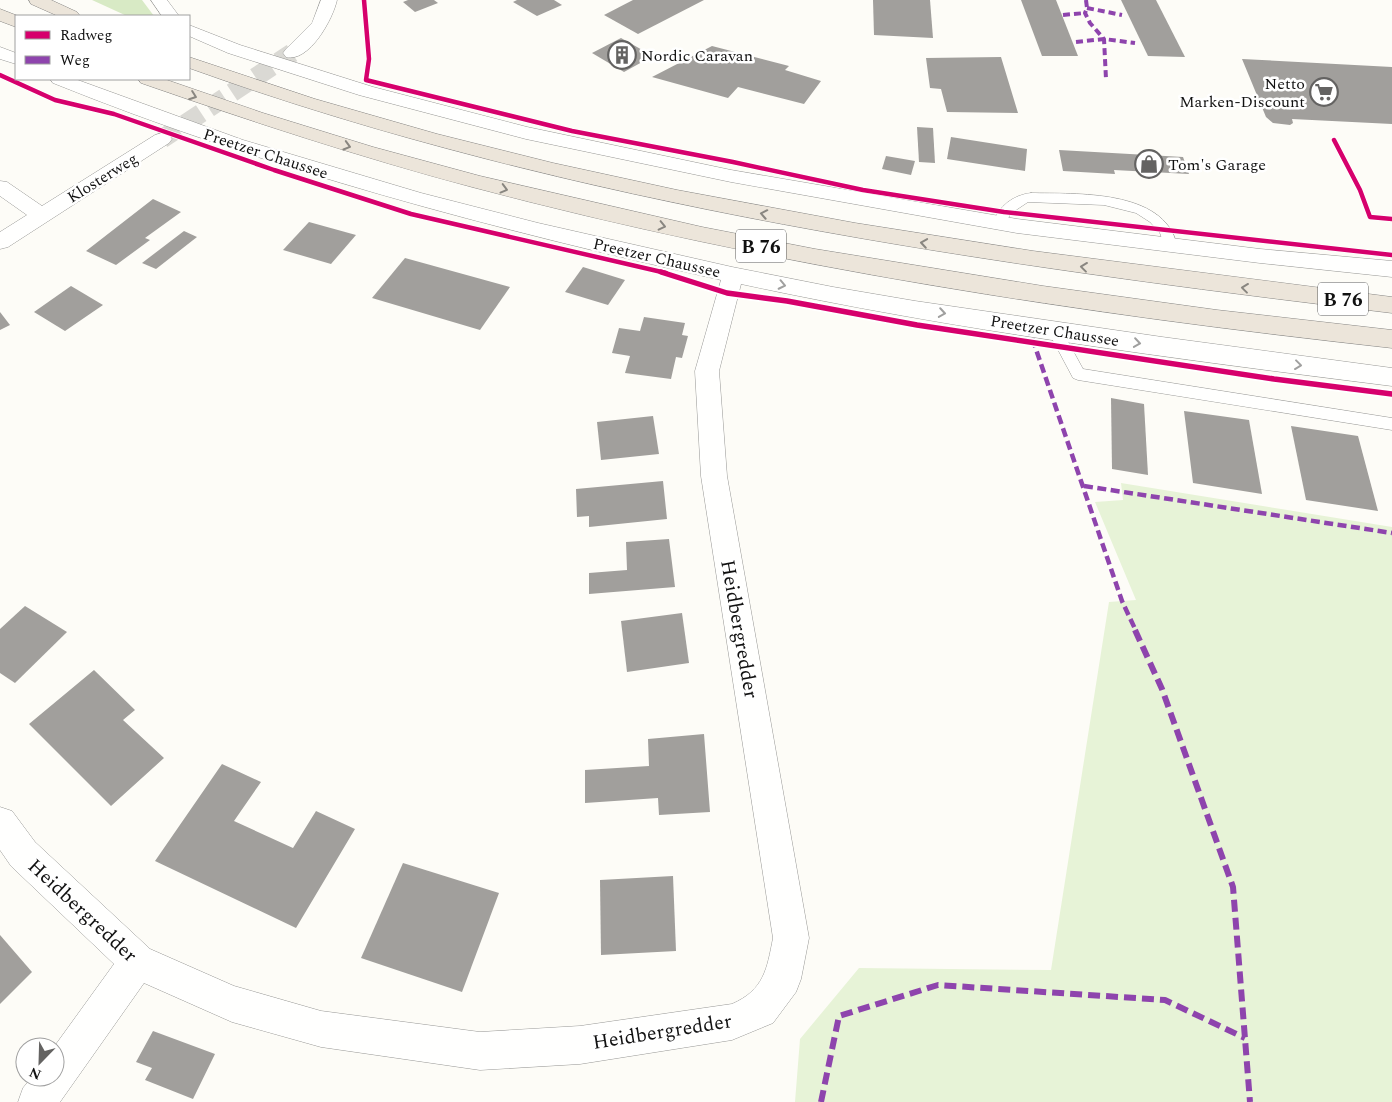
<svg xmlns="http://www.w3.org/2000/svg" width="1392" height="1102" font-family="Spectral,serif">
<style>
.green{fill:#e7f3d7}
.forest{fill:#d8eac5}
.building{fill:#a19f9c}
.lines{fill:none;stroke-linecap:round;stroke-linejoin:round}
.minor-tunnel{stroke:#dad9d4;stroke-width:19;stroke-dasharray:19 9;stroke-linecap:butt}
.service-casing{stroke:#979795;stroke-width:1}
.minor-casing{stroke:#979795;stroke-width:1}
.trunk-casing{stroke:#858482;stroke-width:1}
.service{fill:#fffffe;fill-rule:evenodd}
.minor{fill:#fffffe;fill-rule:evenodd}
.trunk{fill:#ece5da;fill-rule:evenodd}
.quiet-far2{stroke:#8e44ad;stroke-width:4;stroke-dasharray:7 4;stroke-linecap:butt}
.quiet-far1{stroke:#8e44ad;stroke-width:4.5;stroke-dasharray:9 4.5;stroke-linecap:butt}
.quiet{stroke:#8e44ad;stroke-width:6;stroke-dasharray:12 6;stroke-linecap:butt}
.cycleway-far1-casing{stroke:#fff;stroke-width:6}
.cycleway-casing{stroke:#fff;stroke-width:9}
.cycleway-far1{stroke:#d6006c;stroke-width:4.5}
.cycleway{stroke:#d6006c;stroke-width:5.5}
.oneway{stroke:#898680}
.oneway2{stroke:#a0a09f}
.labels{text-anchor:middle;stroke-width:5;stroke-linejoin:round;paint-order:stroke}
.far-poi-label{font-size:16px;fill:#111;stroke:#fff;text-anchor:start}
.far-street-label{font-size:16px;fill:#111;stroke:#fff}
.shield{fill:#fff;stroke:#585858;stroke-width:1}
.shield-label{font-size:19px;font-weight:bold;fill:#111}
.street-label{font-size:20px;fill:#111;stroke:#fff}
</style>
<rect width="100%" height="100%" fill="#fdfcf7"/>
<!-- green -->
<path class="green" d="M1121 483 1392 527V1102H795L800 1039 859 968 1051 970 1109 602 1136 600 1095 502 1123 500Z"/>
<!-- forest -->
<path class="forest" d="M92 0H142L154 16H127Z"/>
<!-- building -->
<g class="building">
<path d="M408 0H434L438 3 415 12 403 2Z"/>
<path d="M517 0H554L562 5 537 16 513 2Z"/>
<path d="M633 0H704L638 34 604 15Z"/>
<path d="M873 0H930L933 38 874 35Z"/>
<path d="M1021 0H1056L1078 56H1042Z"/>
<path d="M1121 0H1156L1185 57 1148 56Z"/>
<path d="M621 38 653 56 624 72 592 53Z"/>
<path d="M712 46 789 66 785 70 821 81 804 104 738 87 728 98 652 77Z"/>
<path d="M1001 57 1018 113 947 112 941 89 930 88 926 58Z"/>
<path d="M1242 59 1392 67V124L1292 119 1293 123 1290 125 1273 123 1266 117Z"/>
<path d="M917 127 933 128 935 163 919 162Z"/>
<path d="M951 137 1027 149 1025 171 947 159Z"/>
<path d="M1059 150 1183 157 1189 174 1114 170 1115 174 1063 171Z"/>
<path d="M886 156 915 161 911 175 882 169Z"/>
<path d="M153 199 181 212 145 238 150 240 116 265 86 251Z"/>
<path d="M309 222 356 235 331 264 283 250Z"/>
<path d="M184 231 197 237 156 269 142 263Z"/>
<path d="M405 258 510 287 480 330 372 298Z"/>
<path d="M583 267 625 280 608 305 565 292Z"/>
<path d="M71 286 103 305 65 331 34 312Z"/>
<path d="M0 312 10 325 0 330Z"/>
<path d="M644 317 685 323 682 335 688 336 682 358 676 357 671 379 625 373 630 356 612 353 619 328 640 331Z"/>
<path d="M1111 398 1144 404 1148 475 1112 469Z"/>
<path d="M1184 411 1249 420 1262 494 1193 483Z"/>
<path d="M653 416 659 454 601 460 597 422Z"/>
<path d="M1291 426 1358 436 1378 511 1306 500Z"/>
<path d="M663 481 667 519 589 527V516L577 517 576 489Z"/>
<path d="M669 539 675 587 589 594V573L627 570 626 542Z"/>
<path d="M25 606 67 632 15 683 0 673V629Z"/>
<path d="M682 613 689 663 627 672 621 621Z"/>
<path d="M94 670 135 710 123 720 164 758 111 806 29 724Z"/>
<path d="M704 734 710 812 659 815 658 798 585 803V770L649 766 648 739Z"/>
<path d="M222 764 261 782 234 821 293 848 316 811 355 829 296 928 155 861Z"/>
<path d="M403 863 499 893 462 992 361 958Z"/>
<path d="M673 876 676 951 601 955 600 880Z"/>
<path d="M0 935 32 972 0 1004Z"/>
<path d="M153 1031 215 1054 193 1099 145 1080 152 1068 136 1062Z"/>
</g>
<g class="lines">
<!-- minor-tunnel -->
<path class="minor-tunnel" d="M162 139 292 53"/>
<defs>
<g id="service">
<path d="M1031 193C1076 194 1164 189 1177 245L1175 248H1165L1160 233 1150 222 1136 213 1104 205 1028 202 1010 214 1005 226H995L993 223C999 206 1013 195 1031 193Z"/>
<path d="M1055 326 1060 327 1083 369 1392 418V430L1078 380 1073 378 1048 331 1050 327Z"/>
</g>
<g id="minor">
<path d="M151 0H167L179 16H162Z"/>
<path d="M321 0H337C333 19 309 63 286 57L283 53 286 49 312 23Z"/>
<path d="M189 25 240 45 373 87 527 127 731 170 1017 219 1260 249 1392 261V277L1260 263 1017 233 731 182 526 139 359 95 228 53 189 36Z"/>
<path d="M0 47 16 53V64L0 59Z"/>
<path d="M50 79H75L243 140 421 193 538 223 732 267 833 287 915 301 1162 337 1392 368V386C1176 359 954 330 741 284L719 371 727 476 809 938 801 979 796 992 773 1023 732 1040 580 1064 480 1070 321 1047 232 1022 144 983 60 1102H18L23 1088 32 1077H55L54 1047 114 964 11 866 0 850V807L12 811 35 842 150 949 234 986 321 1011 480 1032 580 1026 732 1004C764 990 767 969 773 938L701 476 695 371 721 280C493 229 269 170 53 83Z"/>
<path d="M162 133 169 135 172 139 169 143 8 247 0 249V232L27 215 0 196V181L7 182 42 206 155 135Z"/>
</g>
<g id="trunk">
<path d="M29 0H51L77 12 80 16H58L31 4Z"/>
<path d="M0 9 18 16H16V27L0 21Z"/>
<path d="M189 57 315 99 437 134 553 163 677 190 855 223 1033 251 1392 297V313C986 264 576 207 189 68Z"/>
<path d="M138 79H164L263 113 373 147 480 176 702 227 815 249 1043 286 1217 310 1392 330V348C1083 314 773 267 472 187 360 157 250 121 141 83Z"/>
</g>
</defs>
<!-- service casing -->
<use href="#service" class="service-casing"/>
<!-- minor casing -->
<use href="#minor" class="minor-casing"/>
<!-- trunk casing -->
<use href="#trunk" class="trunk-casing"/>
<!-- service -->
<use href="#service" class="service"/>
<!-- minor -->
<use href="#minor" class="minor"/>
<!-- trunk -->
<use href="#trunk" class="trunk"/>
<!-- quiet-far2 -->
<g class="quiet-far2">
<path d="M1086 0 1087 8 1085 13 1090 23 1104 39 1106 79"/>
<path d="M1087 8 1122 15"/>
<path d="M1063 15 1085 13"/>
<path d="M1076 42 1104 39 1135 43"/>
</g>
<!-- quiet-far1 -->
<g class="quiet-far1">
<path d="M1028 326 1122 601 1136 631"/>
<path d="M1084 486 1392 533"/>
</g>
<!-- quiet -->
<g class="quiet">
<path d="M1135 630 1162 689 1233 887 1250 1102"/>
<path d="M821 1102 839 1016 938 985 1165 1000 1245 1038"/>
</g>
<defs>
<g id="cycleway-far1">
<path d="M364 0 369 59 366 80 572 131 733 162 863 190 1004 212 1392 255"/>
<path d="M0 75 55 100 114 114 274 170 411 214 666 273"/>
<path d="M1334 140 1360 190 1370 217 1392 219"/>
</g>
<path id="cycleway" d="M661 272 727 293 787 301 917 325 1274 379 1392 394"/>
</defs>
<!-- cycleway-far1 casing -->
<use href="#cycleway-far1" class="cycleway-far1-casing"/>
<!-- cycleway casing -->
<use href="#cycleway" class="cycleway-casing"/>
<!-- cycleway-far1 -->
<use href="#cycleway-far1" class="cycleway-far1"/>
<!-- cycleway -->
<use href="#cycleway" class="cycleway"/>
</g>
<!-- one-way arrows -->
<defs><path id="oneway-chevron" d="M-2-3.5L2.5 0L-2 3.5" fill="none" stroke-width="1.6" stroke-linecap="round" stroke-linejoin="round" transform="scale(1.25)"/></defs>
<g class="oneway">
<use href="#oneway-chevron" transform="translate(193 96) rotate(20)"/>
<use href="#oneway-chevron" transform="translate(347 146) rotate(16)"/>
<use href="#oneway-chevron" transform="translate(504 189) rotate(15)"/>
<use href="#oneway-chevron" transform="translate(764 214) rotate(-169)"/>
<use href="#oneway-chevron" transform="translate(662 226) rotate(13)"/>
<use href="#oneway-chevron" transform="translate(924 243) rotate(-171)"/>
<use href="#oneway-chevron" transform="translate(1084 267) rotate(-173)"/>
<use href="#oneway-chevron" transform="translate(1245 288) rotate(-173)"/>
</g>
<g class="oneway2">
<use href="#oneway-chevron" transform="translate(782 285) rotate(12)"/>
<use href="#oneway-chevron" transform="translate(942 313) rotate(9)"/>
<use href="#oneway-chevron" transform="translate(1137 343) rotate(8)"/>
<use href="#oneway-chevron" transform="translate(1298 365) rotate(7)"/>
</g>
<!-- icons -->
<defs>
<symbol id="building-ring" viewBox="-11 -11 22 22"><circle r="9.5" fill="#fff" stroke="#646362" stroke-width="1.5"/><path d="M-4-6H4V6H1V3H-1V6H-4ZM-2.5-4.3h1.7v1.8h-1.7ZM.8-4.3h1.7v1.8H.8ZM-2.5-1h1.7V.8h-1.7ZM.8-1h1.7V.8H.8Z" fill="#646362"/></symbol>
<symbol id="supermarket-ring" viewBox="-11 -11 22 22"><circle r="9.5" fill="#fff" stroke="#646362" stroke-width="1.5"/><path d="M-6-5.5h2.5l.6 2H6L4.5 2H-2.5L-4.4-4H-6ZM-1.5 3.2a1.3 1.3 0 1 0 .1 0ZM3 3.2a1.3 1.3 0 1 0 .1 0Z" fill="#646362"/></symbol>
<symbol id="shop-ring" viewBox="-11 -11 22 22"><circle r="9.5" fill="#fff" stroke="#646362" stroke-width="1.5"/><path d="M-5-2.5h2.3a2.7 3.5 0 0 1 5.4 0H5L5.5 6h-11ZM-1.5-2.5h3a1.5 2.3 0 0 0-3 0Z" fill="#646362"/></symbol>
</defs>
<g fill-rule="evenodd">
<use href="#building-ring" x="606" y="39" width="32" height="32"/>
<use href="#supermarket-ring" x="1308" y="76" width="32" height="32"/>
<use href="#shop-ring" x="1133" y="148" width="32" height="32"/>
</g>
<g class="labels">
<!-- far-poi labels -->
<g class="far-poi-label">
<text x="641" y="61">Nordic Caravan</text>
<text x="1305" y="89" text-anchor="end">Netto<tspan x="1305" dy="18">Marken-Discount</tspan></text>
<text x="1168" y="170">Tom's Garage</text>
</g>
<!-- far-street labels -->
<g class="far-street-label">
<text transform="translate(266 153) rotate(18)" y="6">Preetzer Chaussee</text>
<text transform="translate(102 177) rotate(-32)" y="6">Klosterweg</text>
<text transform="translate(657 257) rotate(13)" y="6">Preetzer Chaussee</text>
<text transform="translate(1055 330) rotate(9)" y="6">Preetzer Chaussee</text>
</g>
<!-- shield labels -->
<g class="shield">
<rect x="736" y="229.5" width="50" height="33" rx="4"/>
<rect x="1318" y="282.5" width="50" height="33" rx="4"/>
</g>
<g class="shield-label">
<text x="761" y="253">B 76</text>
<text x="1343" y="306">B 76</text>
</g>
<!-- street labels -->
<g class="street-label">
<text transform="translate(740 629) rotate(80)" y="7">Heidbergredder</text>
<text transform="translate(83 910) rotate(43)" y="7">Heidbergredder</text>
<text transform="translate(662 1031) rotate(-9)" y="7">Heidbergredder</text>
</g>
</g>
<!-- legend -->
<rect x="15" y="15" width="175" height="65" fill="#ffffff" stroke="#a0a0a0"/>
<rect x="25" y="31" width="25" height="8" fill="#d6006c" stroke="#a0a0a0"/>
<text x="60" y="40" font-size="15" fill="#111111">Radweg</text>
<rect x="25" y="56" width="25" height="8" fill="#8e44ad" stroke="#a0a0a0"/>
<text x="60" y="65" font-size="15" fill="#111111">Weg</text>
<!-- north arrow -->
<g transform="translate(40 1062) rotate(203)"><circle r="24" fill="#ffffff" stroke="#a0a0a0"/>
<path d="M0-4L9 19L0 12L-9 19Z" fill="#646362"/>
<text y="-8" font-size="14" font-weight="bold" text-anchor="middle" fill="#111111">N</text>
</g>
</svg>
